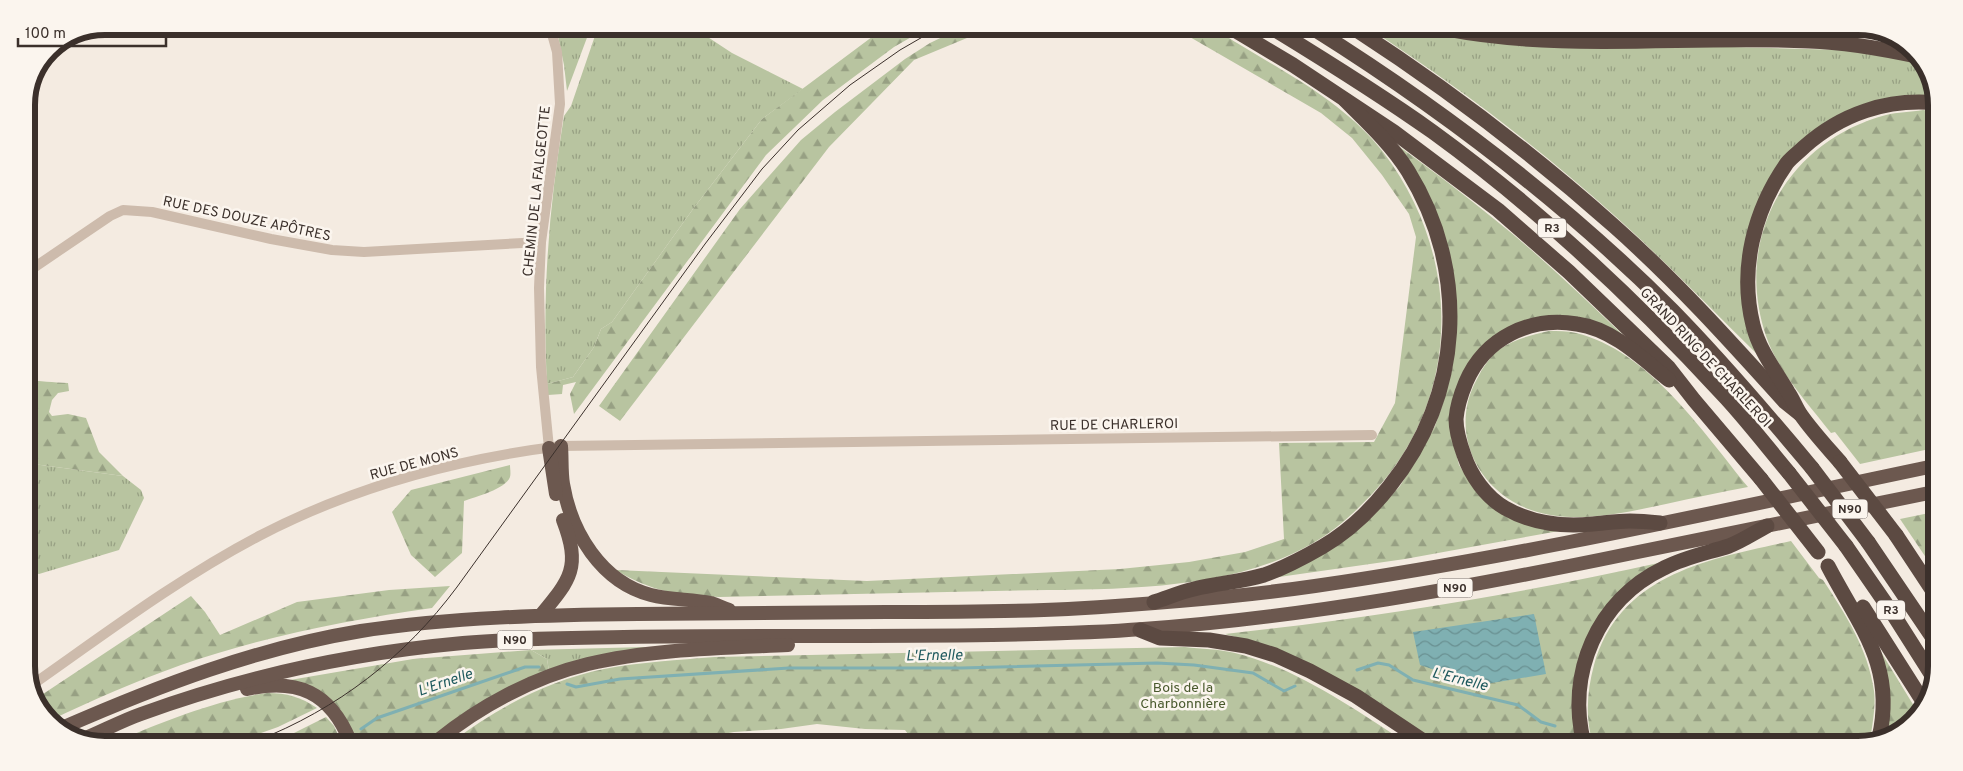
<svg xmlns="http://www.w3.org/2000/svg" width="1963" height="771" font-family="Overpass,sans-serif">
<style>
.grass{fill:url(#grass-tufts)}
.forest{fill:url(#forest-firs)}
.water{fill:url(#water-waves)}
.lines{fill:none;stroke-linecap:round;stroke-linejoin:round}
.stream{stroke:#7fb0b2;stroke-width:3}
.minor{stroke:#cdbbac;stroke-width:10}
.trunk{stroke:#6c584f;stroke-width:14}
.motorway{stroke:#5c4a42;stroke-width:15}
.tram{stroke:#3b302b;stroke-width:1}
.motorway-bridge{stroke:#5c4a42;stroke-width:15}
.labels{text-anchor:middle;stroke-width:5;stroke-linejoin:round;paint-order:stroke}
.shield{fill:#fbf5ee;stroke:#756b66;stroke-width:1}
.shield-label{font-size:12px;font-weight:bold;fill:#3b302b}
.street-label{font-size:14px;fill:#3b302b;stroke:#fbf5ee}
.park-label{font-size:14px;fill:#4a5a2e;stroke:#fbf5ee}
.water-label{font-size:15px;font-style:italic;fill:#1f5a5e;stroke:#fbf5ee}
.rim{fill:none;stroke:#3b302b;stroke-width:6}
</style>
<defs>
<pattern id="grass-tufts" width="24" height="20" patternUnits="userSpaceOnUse" patternTransform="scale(1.25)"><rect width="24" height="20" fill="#b8c4a0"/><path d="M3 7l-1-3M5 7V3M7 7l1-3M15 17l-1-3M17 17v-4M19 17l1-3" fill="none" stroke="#97a083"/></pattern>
<pattern id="forest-firs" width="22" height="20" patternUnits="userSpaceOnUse" patternTransform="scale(1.25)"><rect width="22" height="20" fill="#b8c4a0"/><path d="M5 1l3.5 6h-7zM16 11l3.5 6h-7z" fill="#97a083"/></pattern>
<pattern id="water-waves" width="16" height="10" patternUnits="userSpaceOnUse" patternTransform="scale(1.25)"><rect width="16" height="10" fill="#7fb0b2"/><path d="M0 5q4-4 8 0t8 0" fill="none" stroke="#699091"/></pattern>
</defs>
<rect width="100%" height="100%" fill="#f4ebe1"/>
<!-- grass -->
<g class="grass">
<path d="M556 27H591L567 91 564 65Z"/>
<path d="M598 27 694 28 732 53 803 89 762 119 693 209 612 322 601 329 594 347 573 377 547 384C542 294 549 205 564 116L571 106Z"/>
<path d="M1370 29H1413L1470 40 1844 50 1912 61 1923 65 1936 98 1884 102 1799 145 1745 245 1759 356C1711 309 1665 261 1615 216 1538 147 1456 85 1370 29Z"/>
<path d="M26 463 123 476 141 490 144 498 119 550 39 574 26 571Z"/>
<path d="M645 647V649L549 671 547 659 531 650Z"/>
</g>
<!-- forest -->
<g class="forest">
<path d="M884 28H927L894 47 823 100 766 155 574 414 570 394 576 382 563 385 562 394 548 395 547 384 573 377 594 347 601 329 612 322 693 209 762 119Z"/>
<path d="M961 28H991L914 60 829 147 620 421 599 406 740 209 801 140 835 112 905 59 930 43Z"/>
<path d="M1176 29C1188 29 1204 26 1215 30 1223 33 1230 39 1237 43 1252 52 1267 61 1282 70 1319 92 1357 118 1383 152 1462 255 1463 397 1373 493 1355 512 1336 530 1313 543 1222 596 1096 588 994 591 902 593 811 595 719 597 678 595 652 592 616 570L867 581 1120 569 1189 562 1245 552 1284 539 1279 443 1374 442 1395 403 1416 237 1409 214 1382 175 1352 138 1321 113Z"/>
<path d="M1923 110 1936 112 1934 448 1860 464 1835 432 1831 433C1808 403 1778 372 1766 336 1733 238 1787 141 1886 115 1897 112 1911 112 1923 110Z"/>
<path d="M1393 142C1429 168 1465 195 1499 223 1544 259 1585 299 1626 338L1536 318 1470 362 1453 441 1459 465 1472 485 1559 531 1405 559 1272 578 1375 513 1400 486 1417 459 1435 426 1445 397 1452 364 1451 266Z"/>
<path d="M1549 331C1558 331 1567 331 1576 333 1648 350 1703 432 1748 487 1720 492 1693 498 1666 504 1623 513 1574 525 1531 510 1477 491 1448 431 1477 379 1482 369 1490 356 1500 349 1515 339 1531 335 1549 331Z"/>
<path d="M26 379C40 382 53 382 68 383L69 391 58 393 52 400 49 412 52 416 68 414 86 418 99 452 123 476 26 463Z"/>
<path d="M510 465C510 468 511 474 510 477 506 489 475 497 464 501L462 553 435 577 411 555 392 512 411 490Z"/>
<path d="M1934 512 1933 568 1900 519Z"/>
<path d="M1791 541 1819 578 1823 580C1846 615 1868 649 1874 691 1876 707 1872 726 1870 741L1858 745 1593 744C1585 718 1587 691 1594 665 1620 573 1710 559 1791 541Z"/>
<path d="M1663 562 1596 624 1578 744H1438L1375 702 1250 641 1225 634C1372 618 1519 594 1663 562Z"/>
<path d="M450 586 432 608C347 620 262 637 181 665 136 681 93 700 51 720L43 714 37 698 191 596 205 612 220 635 297 602 389 590Z"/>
<path d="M1185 647C1201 649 1219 649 1235 653 1299 669 1353 709 1409 744L914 742 905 730 865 729 817 724 781 729 734 732 679 742 453 741C497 708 549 680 604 669 641 662 678 660 715 657Z"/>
<path d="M531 650 547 659 549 671 447 727 429 741H356C340 699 328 698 290 680L413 659Z"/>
<path d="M1881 652 1917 711 1902 731 1884 737 1886 676Z"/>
<path d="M267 693C287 693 301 697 317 708L278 727 239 741H118C164 721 217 700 267 693Z"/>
<path d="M326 717 334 726 341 741H278Z"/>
</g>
<!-- water -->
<path class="water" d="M1534 614 1546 674 1480 685 1420 665 1413 632Z"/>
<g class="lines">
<!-- stream -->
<g class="stream">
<path d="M1357 670 1378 663 1389 665 1413 680 1518 705 1541 722 1555 726"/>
<path d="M567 684 576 687 620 679 789 668H961L1157 663 1194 665 1253 673 1284 691 1295 686"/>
<path d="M361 729 377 718 525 667H539"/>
<path d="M1613 735 1691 744"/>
<path d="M1800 745 1803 744"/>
</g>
<!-- minor -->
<g class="minor">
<path d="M26 273 110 216 123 210 152 212 271 239 332 250 364 252 541 242"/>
<path d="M549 448 541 367 539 288 541 242 560 104 557 52 550 27"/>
<path d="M32 685C106 633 179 578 259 536 353 487 457 459 561 446L1372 435"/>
</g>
<!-- trunk -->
<g class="trunk">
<path d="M561 446C562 459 561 472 563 484 571 532 601 582 651 595 671 600 691 599 711 603 717 605 723 608 729 610"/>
<path d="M549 448 556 494"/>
<path d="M541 615C571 579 581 567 563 520"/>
<path d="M247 689C297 678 330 692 350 741"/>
<path d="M62 728C158 686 257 648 361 631 453 617 545 615 638 614 720 613 803 613 886 612 946 612 1007 612 1068 609 1150 604 1233 598 1315 586 1523 556 1728 509 1934 466"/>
<path d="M81 740C101 732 121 721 141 714 245 676 353 653 463 643 516 638 570 638 624 637 746 635 869 637 992 635 1042 634 1093 633 1143 629 1307 617 1468 587 1628 554 1730 534 1832 513 1934 492"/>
<path d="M437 741C480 706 534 677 588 664 650 649 724 648 788 645"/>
</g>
<!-- motorway -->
<g class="motorway">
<path d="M1233 29 1293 65 1394 132 1498 210 1569 272 1669 368 1694 400 1761 479"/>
<path d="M1274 29C1328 62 1381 95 1433 132 1539 209 1637 301 1726 398 1748 422 1768 448 1789 473"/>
<path d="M1314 29C1443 110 1564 202 1672 310 1721 360 1767 414 1812 468"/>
<path d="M1355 29C1446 88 1533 154 1614 226 1675 280 1730 341 1785 402L1800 414"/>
<path d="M1446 29C1565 52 1688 35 1809 41 1846 42 1884 49 1921 57"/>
<path d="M1840 462C1827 447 1813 432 1801 415 1796 408 1793 399 1788 392 1775 370 1759 350 1753 325 1739 269 1754 210 1787 163 1792 157 1799 152 1804 147 1841 114 1887 98 1937 103"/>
<path d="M1660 523C1651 522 1640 521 1630 521 1618 521 1605 523 1593 524 1563 527 1531 523 1505 508 1486 497 1471 476 1464 455 1460 444 1456 431 1456 419 1457 406 1461 394 1466 382 1485 338 1530 316 1577 324 1613 329 1642 358 1669 380"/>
<path d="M1896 535 1933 591"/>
<path d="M1868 542 1933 638"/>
<path d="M1846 546 1893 614 1933 677"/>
<path d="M1828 566C1859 626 1896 665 1879 738"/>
<path d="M1154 602C1167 598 1180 592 1194 589 1217 583 1241 582 1264 575 1284 568 1303 558 1322 547 1348 532 1370 511 1389 487 1463 396 1470 271 1408 171 1391 144 1367 122 1345 100"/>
<path d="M1863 607 1924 703"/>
<path d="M1140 630 1160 638 1209 640 1246 646 1275 655 1310 671 1356 696 1428 744"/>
<path d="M1584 744C1566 674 1597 600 1664 568 1685 557 1707 553 1729 546 1742 541 1754 533 1767 526"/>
</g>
<!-- tram -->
<path class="tram" d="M256 741C338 709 405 657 457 587L705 244 762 169 798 130 850 85 900 50 938 28"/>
<!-- motorway-bridge -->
<g class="motorway-bridge">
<path d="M1840 462 1896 535"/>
<path d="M1812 468 1868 542"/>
<path d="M1789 473 1846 546"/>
<path d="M1761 479 1818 552"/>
</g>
</g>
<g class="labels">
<!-- shield labels -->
<g class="shield">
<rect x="1538" y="218.5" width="28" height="19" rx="4"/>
<rect x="1832.5" y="499.5" width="35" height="19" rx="4"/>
<rect x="1437.5" y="578.5" width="35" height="19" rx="4"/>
<rect x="1877" y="600.5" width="28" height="19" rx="4"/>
<rect x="497.5" y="630.5" width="35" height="19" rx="4"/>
</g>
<g class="shield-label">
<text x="1552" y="232">R3</text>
<text x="1850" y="513">N90</text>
<text x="1455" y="592">N90</text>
<text x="1891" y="614">R3</text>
<text x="515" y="644">N90</text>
</g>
<!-- street labels -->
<g class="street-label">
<text transform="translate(536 191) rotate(-84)" y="5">CHEMIN DE LA FALGEOTTE</text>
<text transform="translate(247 218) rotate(12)" y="5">RUE DES DOUZE APÔTRES</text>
<text transform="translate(1706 357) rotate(47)" y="5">GRAND RING DE CHARLEROI</text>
<text transform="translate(1114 424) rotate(-1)" y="5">RUE DE CHARLEROI</text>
<text transform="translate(414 463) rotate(-15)" y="5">RUE DE MONS</text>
</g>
<!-- park labels -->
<g class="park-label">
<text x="1183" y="692">Bois de la<tspan x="1183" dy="16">Charbonnière</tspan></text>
</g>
<!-- water labels -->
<g class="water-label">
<text transform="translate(934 655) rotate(-1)" y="5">L'Ernelle</text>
<text transform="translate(1460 679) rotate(14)" y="5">L'Ernelle</text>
<text transform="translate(445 682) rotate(-19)" y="5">L'Ernelle</text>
</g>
</g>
<!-- crop -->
<path d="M0 0H1963V771H0ZM105 35H1858A70 70 0 0 1 1928 105V666A70 70 0 0 1 1858 736H105A70 70 0 0 1 35 666V105A70 70 0 0 1 105 35Z" fill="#fbf5ee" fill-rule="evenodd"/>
<path class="rim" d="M105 35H1858A70 70 0 0 1 1928 105V666A70 70 0 0 1 1858 736H105A70 70 0 0 1 35 666V105A70 70 0 0 1 105 35Z"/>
<!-- scale -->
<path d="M18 38v8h148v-8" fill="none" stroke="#3b302b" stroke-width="2.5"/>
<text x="25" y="38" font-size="15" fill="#3b302b" stroke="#fbf5ee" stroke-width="4" paint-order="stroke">100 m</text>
</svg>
